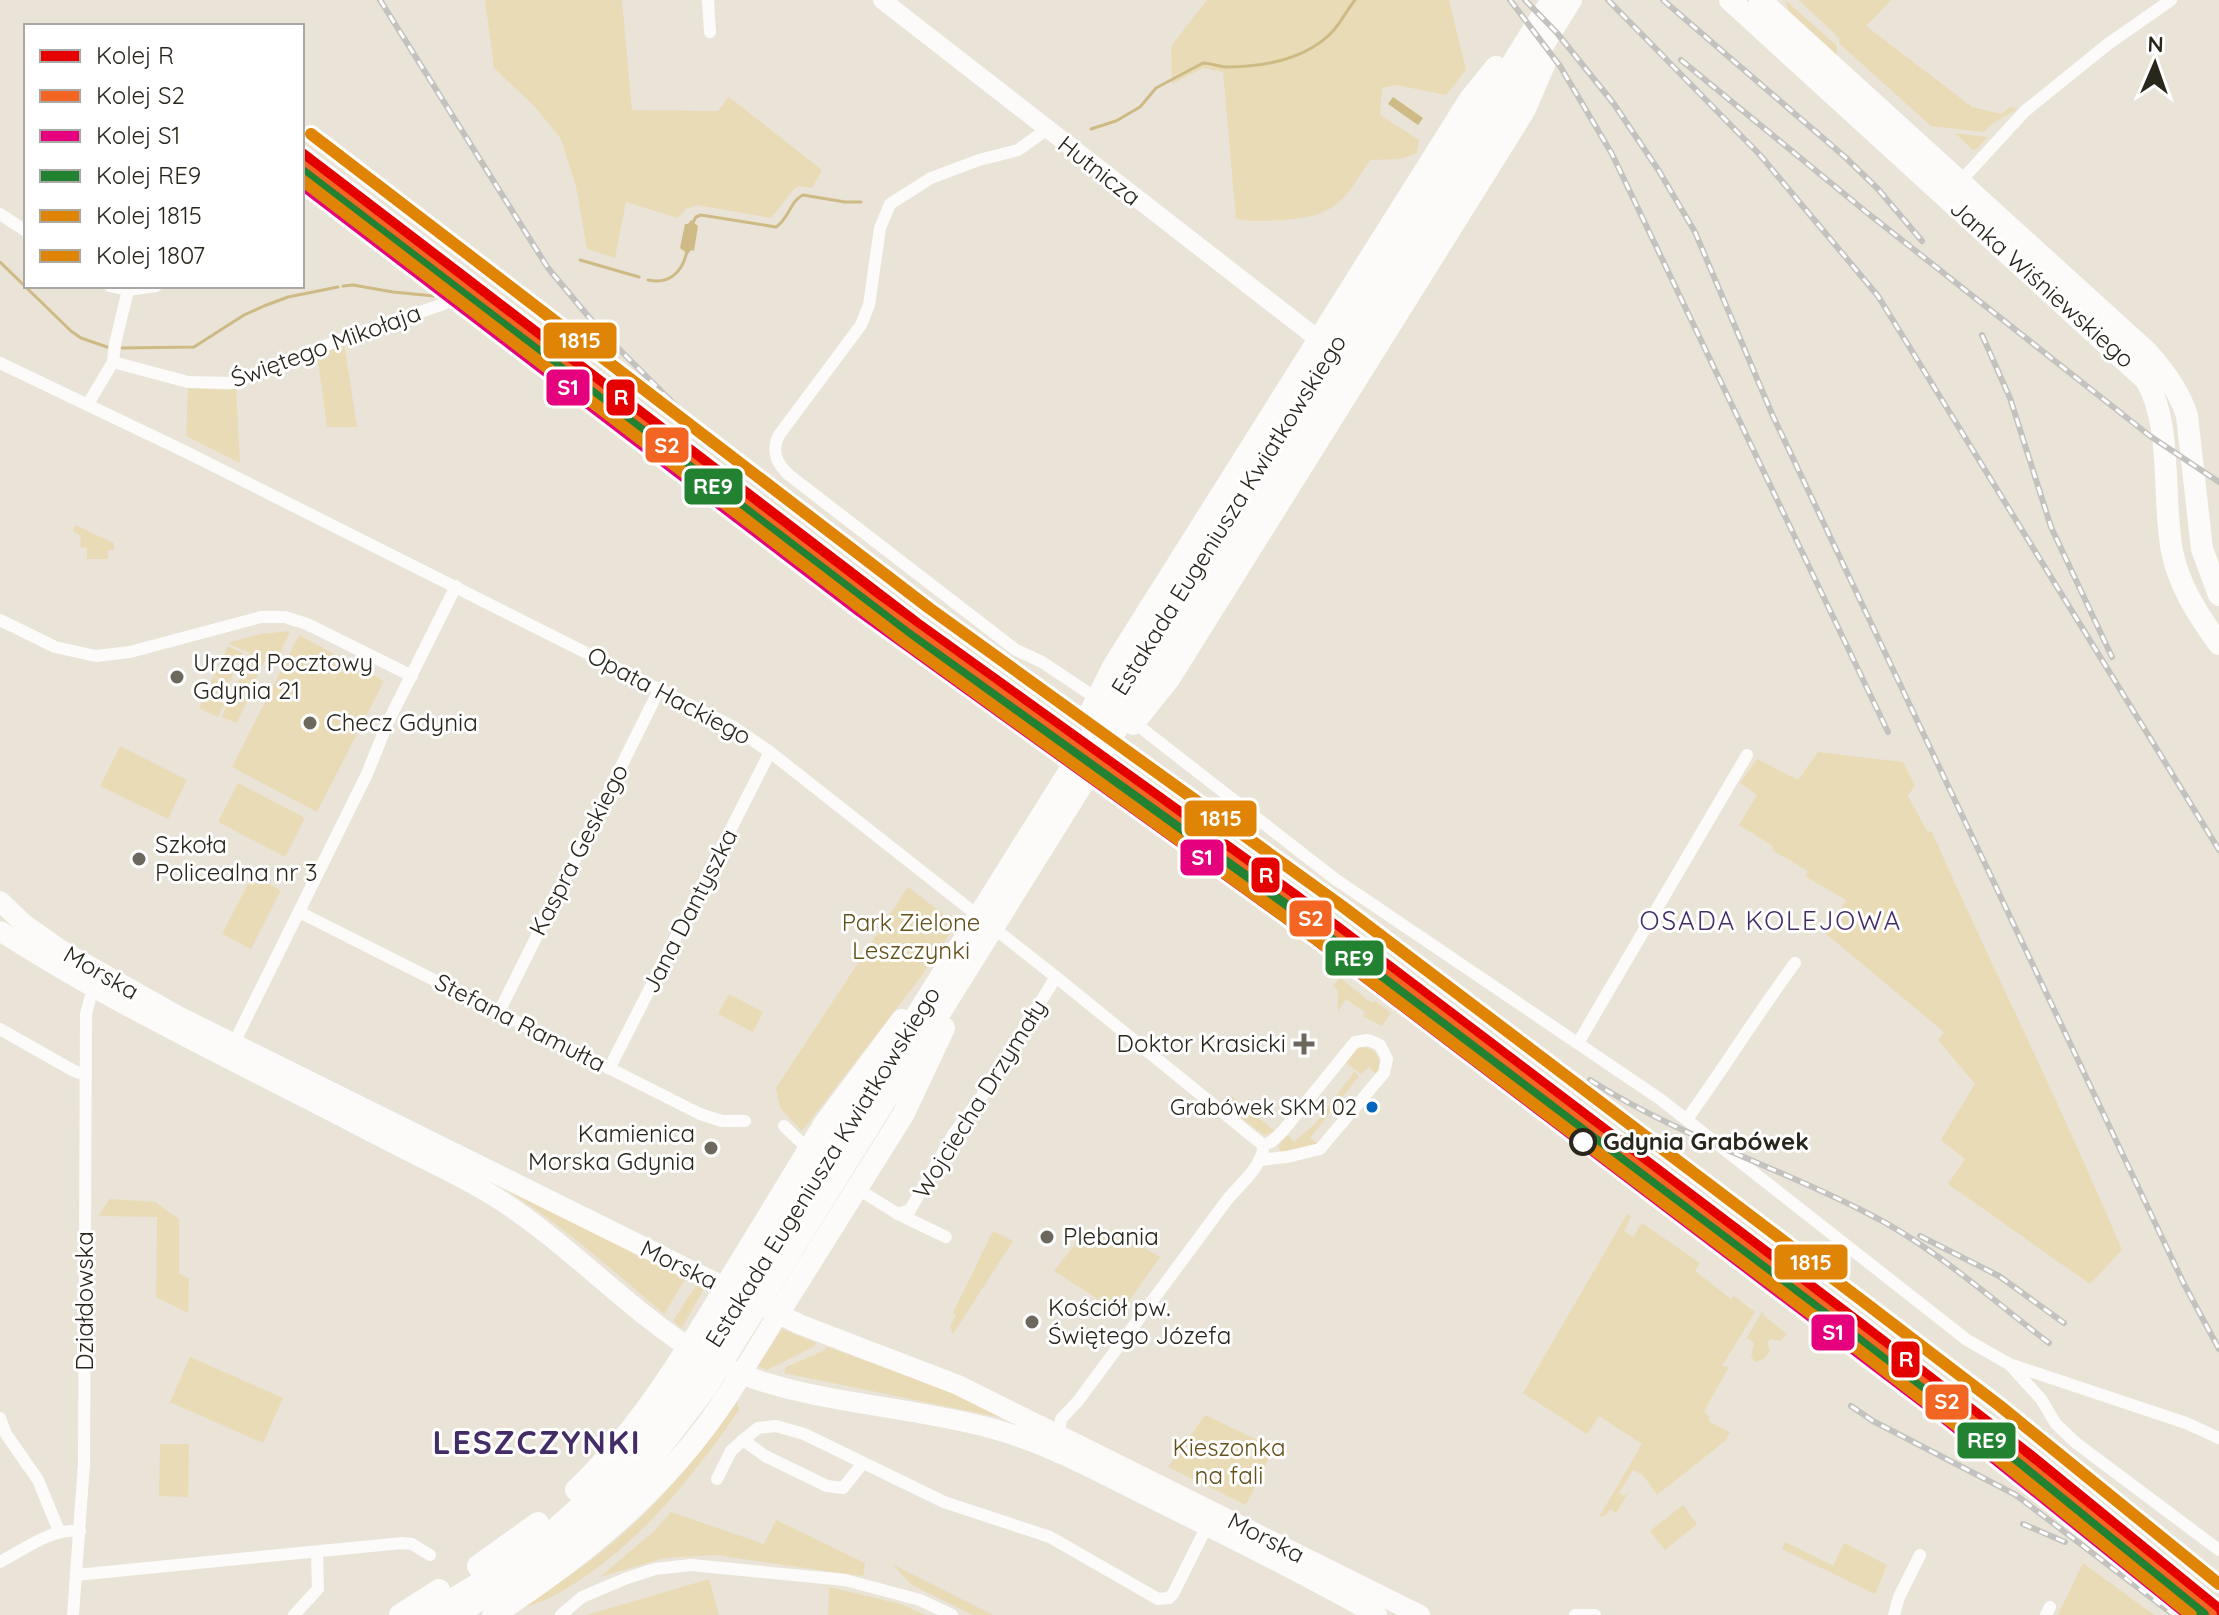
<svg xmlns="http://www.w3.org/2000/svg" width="2219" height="1615" font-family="Quicksand,sans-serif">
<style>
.green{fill:#e9dbb5}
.water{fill:#ceba84}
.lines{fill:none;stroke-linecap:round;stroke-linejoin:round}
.stream{stroke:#ceba84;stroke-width:3}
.minor{stroke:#fcfbf9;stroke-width:12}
.secondary{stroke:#fcfbf9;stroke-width:18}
.primary{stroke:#fcfbf9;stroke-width:20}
.trunk{stroke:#fcfbf9;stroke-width:22}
.rail-casing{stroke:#c3c2be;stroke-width:6}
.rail{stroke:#fff;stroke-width:3;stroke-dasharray:9;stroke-linecap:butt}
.rail-1-casing{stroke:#fff;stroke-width:18}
.rail-2-casing{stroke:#fff;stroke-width:18}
.rail-3-casing{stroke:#fff;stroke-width:18}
.rail-4-casing{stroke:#fff;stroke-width:18}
.rail-5-casing{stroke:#fff;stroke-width:18}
.rail-6-casing{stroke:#fff;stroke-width:18}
.rail-1{stroke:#e50000;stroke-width:12}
.rail-2{stroke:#f26522;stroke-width:12}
.rail-3{stroke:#e5007d;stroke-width:12}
.rail-4{stroke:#238132;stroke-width:12}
.rail-5{stroke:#df8404;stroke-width:12}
.rail-6{stroke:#df8404;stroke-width:12}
.poi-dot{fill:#6c685d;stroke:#fff;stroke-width:3}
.bus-dot{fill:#0065bd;stroke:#fff;stroke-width:3}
.stop-dot{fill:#fff;stroke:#29261c;stroke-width:4}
.labels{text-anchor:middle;stroke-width:6;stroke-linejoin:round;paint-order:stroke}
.bus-label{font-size:22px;fill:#29261c;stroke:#fff;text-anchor:end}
.street-label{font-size:24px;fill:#29261c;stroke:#fff}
.poi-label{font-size:24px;fill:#29261c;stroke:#fff;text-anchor:start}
.park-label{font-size:24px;fill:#64511a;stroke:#fff}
.stop-label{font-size:24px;font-weight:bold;fill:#29261c;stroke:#fff;text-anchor:start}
.neighbourhood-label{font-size:26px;letter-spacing:2px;fill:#442c67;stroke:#fff}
.district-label{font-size:32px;font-weight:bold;letter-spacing:2px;fill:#442c67;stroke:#fff}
.line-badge{stroke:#fff;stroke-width:3}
.badge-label{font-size:22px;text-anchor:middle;font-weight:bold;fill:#fff}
</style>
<rect width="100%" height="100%" fill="#e9e4d7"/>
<!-- green -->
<g class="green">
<path d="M485 0H622L632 110 718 111 729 97 822 170 812 188 799 186 794 189 771 218 697 205 686 209 678 218 626 202 615 258 587 249 576 186 561 139 536 108 494 68Z"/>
<path d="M1207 0H1449L1466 70 1446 95 1396 85 1382 88 1380 115 1419 140 1417 153 1401 159 1370 160C1343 203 1334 217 1281 220 1265 221 1251 222 1236 219L1223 72 1203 68 1172 84 1171 46Z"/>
<path d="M1785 0 1837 46V55L1789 11Z"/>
<path d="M1799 0H1891L1866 26 1972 107 2002 114 2010 107 2017 109 1990 125 1984 132 1931 126 1839 43V38Z"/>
<path d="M1955 133 1988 137 1974 151Z"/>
<path d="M344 343 357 427H327L317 353Z"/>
<path d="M236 387 240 463 186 436 188 388 228 390Z"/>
<path d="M75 525 114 543V550H108V559H87V548L80 547 81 536 73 531Z"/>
<path d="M290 631 275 664 265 660 251 691 237 684 250 653 227 643 261 634Z"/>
<path d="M299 635 384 681 317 812 232 767Z"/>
<path d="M228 646 243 653 229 683 214 676Z"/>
<path d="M213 677 233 686 218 717 199 708Z"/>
<path d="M234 687 250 694 237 723 222 717Z"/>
<path d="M120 746 187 780 168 819 100 786Z"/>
<path d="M1818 752 1903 762 1915 785 1908 796 1927 831 1932 832C1994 972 2063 1109 2122 1250L2090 1284 1948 1184 1965 1159 1941 1140 1975 1084 1938 1040 1944 1032 1825 933 1846 900 1805 876 1808 871 1772 850 1773 846 1739 825 1757 795 1740 783 1757 759 1798 780Z"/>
<path d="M238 783 305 818 285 857 218 822Z"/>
<path d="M252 876 281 890 251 949 222 934Z"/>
<path d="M908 887 956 924 923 974 802 1131 780 1108 776 1088Z"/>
<path d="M1340 978 1372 1003 1375 1001 1391 1013 1382 1026 1363 1016 1365 1012 1346 999 1338 1011V990L1333 986Z"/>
<path d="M729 994 763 1012 753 1032 718 1014Z"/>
<path d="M1363 1047C1378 1049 1383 1061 1377 1075L1369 1067 1361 1074 1345 1062 1356 1048Z"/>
<path d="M1354 1072 1359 1076 1310 1138 1318 1144 1281 1152 1278 1147 1287 1135 1294 1142 1316 1123Z"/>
<path d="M1232 1096 1276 1132 1264 1135 1232 1111 1229 1103Z"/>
<path d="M489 1179 687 1276 664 1314C607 1265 554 1218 489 1179Z"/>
<path d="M110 1199 155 1202 179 1219V1274L189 1278 188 1313 156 1297 157 1217 98 1216Z"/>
<path d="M1627 1214 1631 1217 1624 1231 1633 1237 1642 1223 1700 1263 1695 1271 1731 1299 1734 1296 1755 1312 1722 1366 1729 1367 1704 1411 1709 1417V1422L1730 1432 1725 1441 1657 1495 1643 1475 1633 1470 1619 1493 1624 1496 1630 1490 1616 1513 1610 1509 1606 1515 1599 1517 1642 1444 1599 1416 1587 1434 1523 1393Z"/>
<path d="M1112 1229 1160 1257 1120 1313 1054 1271 1081 1237 1097 1244Z"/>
<path d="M993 1231 1013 1241 953 1334 950 1326 956 1315 953 1313Z"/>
<path d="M699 1281 706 1285 682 1328 673 1321Z"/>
<path d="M1763 1310V1315L1787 1334 1780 1341 1771 1339 1767 1343 1770 1350 1765 1358 1756 1362 1751 1357 1754 1344 1750 1339H1746Z"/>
<path d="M782 1329 816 1343 815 1346 767 1370 758 1366Z"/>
<path d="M827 1347 959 1394 1008 1419 784 1373 786 1367 825 1350Z"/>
<path d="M190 1357 283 1398 263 1443 170 1402Z"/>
<path d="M737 1402 739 1410C690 1481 632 1553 555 1595 541 1603 524 1607 509 1612 533 1597 559 1583 582 1567 644 1522 693 1465 737 1402Z"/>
<path d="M1205 1415 1274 1448 1246 1505 1168 1467Z"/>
<path d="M160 1444H189L188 1497 159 1496Z"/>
<path d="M1683 1505 1697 1524 1665 1550 1650 1531Z"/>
<path d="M671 1512 764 1544 776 1520 865 1563 863 1576 715 1555 664 1558 600 1577 654 1531Z"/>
<path d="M1785 1542 1833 1566 1844 1543 1887 1565 1875 1594 1782 1549Z"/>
<path d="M2083 1563 2154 1615H2058Z"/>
<path d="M892 1564 993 1615H973L912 1585Z"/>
<path d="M709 1579 719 1615H587Z"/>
<path d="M829 1587 900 1604 925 1615H828Z"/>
</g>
<!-- water -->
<g class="water">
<path d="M1393 97 1423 118 1418 125 1388 104Z"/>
<path d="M691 220 698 226 694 251 691 250 688 254 680 248 685 224H688Z"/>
</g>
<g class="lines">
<!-- stream -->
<g class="stream">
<path d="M1091 129 1116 121 1140 107 1156 88 1203 63C1211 63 1219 67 1227 67 1264 67 1307 59 1333 31 1341 22 1347 10 1355 0"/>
<path d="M692 224 696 217 701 215 776 227C789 219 790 201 803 195L845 202H861"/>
<path d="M580 260 639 277"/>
<path d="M0 262 71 331 81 338 107 347"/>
<path d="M648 280C670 285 683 271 687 251"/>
<path d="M343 286 353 285 393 292 434 296"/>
<path d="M122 348 194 347 244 315 264 306 288 297 338 287"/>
</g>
<!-- minor -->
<g class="minor">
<path d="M708 0 710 32"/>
<path d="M1046 130 1018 150 979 160 931 178 890 204 880 228 869 305 861 325 779 435C771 451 776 463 789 475L1016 650 1042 662 1102 702"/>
<path d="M1957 185 2025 111 2108 44 2171 0"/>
<path d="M0 214 26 231"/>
<path d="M110 286 128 290 156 286"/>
<path d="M113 362 188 382 232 383 352 335 444 304"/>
<path d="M0 363 186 452 732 726 770 752 1056 977 1263 1145"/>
<path d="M88 404 113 362 115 344 128 290"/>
<path d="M0 620 55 647 96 656 130 652 261 617H285L307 624 412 676"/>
<path d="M1131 720 1335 879 1660 1099 1967 1340 2009 1364 2186 1423 2219 1438"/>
<path d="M299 912 700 1114 722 1121H745"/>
<path d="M499 1012 660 688"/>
<path d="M0 1029 74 1071 86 1075"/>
<path d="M234 1043 367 774 388 722 456 586"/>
<path d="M1578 1043 1747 755"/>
<path d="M609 1069 770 752"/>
<path d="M1687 1119C1724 1068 1757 1014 1795 963"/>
<path d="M784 1126 811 1152"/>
<path d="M1259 1160 1287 1157 1320 1149 1384 1073 1387 1059 1380 1045 1368 1040 1355 1042 1282 1132 1271 1142 1263 1145"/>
<path d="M853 1186 898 1214 946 1237"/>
<path d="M898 1214 910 1210 954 1133 982 1096 1056 977"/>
<path d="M2011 1366 2041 1399 2056 1424 2076 1443 2219 1550"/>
<path d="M0 1418 6 1434 38 1480 59 1531"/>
<path d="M1059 1434 1061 1419 1078 1401 1227 1200C1239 1185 1265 1164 1263 1145"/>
<path d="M863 1463 843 1488 827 1486 765 1456 743 1440 758 1428 776 1426 804 1434 944 1502 1050 1537 1158 1599 1169 1598 1173 1594 1207 1526"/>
<path d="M717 1479 731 1451 743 1440"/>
<path d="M0 1562C25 1549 51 1528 80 1531"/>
<path d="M76 1575 402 1543 412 1544 430 1555"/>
<path d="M73 1615 84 1464 86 1014 93 988"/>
<path d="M294 1615 318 1589 317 1553"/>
<path d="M561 1615 582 1597 627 1578 655 1569 691 1565 845 1580 920 1600 952 1615"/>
<path d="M1575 1615H1595"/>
<path d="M1894 1615 1899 1597 1920 1555"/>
<path d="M2046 1615 2050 1607"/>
</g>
<!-- secondary -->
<path class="secondary" d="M882 0 1318 339 1332 341"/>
<!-- primary -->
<g class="primary">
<path d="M0 901 24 924 61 950 178 1016 799 1324 958 1385 1420 1615"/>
<path d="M0 931C121 1009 252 1069 379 1136 417 1156 456 1173 492 1195 567 1241 625 1308 699 1354"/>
<path d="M688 1347 725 1287"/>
<path d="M728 1369C810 1404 908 1405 994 1429 1051 1445 1103 1474 1155 1500 1230 1537 1304 1574 1377 1615"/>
<path d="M741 1374 778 1314"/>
</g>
<!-- trunk -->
<g class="trunk">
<path d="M1730 0 2146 380C2173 425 2162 499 2172 551 2179 586 2198 615 2219 644"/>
<path d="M1760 0 2148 353C2165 372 2180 392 2187 416L2202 549 2219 595"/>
<path d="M1089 715 1114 665 1470 99 1496 67"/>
<path d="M1133 724 1169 679 1506 140 1525 109 1544 65"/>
<path d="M725 1287 825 1123 902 1020"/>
<path d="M778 1314 903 1115 944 1028"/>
<path d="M576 1490C620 1448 656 1399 688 1347"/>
<path d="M478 1566 538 1523"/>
<path d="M400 1615 439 1590"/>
<path d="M426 1615C456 1597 487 1580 515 1560 574 1518 624 1467 669 1411L1552 0"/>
<path d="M457 1615 584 1528 649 1462 706 1388 1571 0"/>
<path d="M493 1615C592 1551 680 1477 741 1374"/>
</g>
<defs>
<g id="rail">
<path d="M380 0 548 268 598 328 703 433 931 606 1380 933 2029 1425 2219 1577"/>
<path d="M1510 0 1560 66 1612 154 1888 732"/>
<path d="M1525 0 1557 33 1614 104 1659 171 1695 232 1772 414 2184 1284 2219 1349"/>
<path d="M1608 0 1760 155 1878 296 2219 850"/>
<path d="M1663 0 1845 157 1878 189 1922 241"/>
<path d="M1681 60 1865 211 2150 436 2219 482"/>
<path d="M1982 335 2010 398 2051 527 2112 657"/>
<path d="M1590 1080C1676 1135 1775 1166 1865 1212 1932 1245 1990 1298 2049 1343"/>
<path d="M1920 1236 1999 1276 2064 1323"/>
<path d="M1851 1406 1873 1421 2016 1495 2174 1615"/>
<path d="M2023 1524 2065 1542"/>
</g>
</defs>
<!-- rail casing -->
<use href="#rail" class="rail-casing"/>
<!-- rail -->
<use href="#rail" class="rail"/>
<defs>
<path id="rail-1" d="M302 154 917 624 1294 895 1860 1324 2029 1455 2219 1610"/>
<path id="rail-2" d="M302 166 869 600 1325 929 1955 1408 2211 1615"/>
<path id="rail-3" d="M302 184 860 611 1317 940 1946 1419 2189 1615"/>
<path id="rail-4" d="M302 172 908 635 1286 906 1851 1335 2020 1466 2203 1615"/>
<path id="rail-5" d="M311 134 929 608 1342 906 1872 1308 2000 1406 2219 1584"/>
<path id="rail-6" d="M302 180 904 641 1317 940 1847 1341 1974 1439 2191 1615"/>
</defs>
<!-- rail-1 casing -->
<use href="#rail-1" class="rail-1-casing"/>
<!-- rail-2 casing -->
<use href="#rail-2" class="rail-2-casing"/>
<!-- rail-3 casing -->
<use href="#rail-3" class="rail-3-casing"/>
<!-- rail-4 casing -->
<use href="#rail-4" class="rail-4-casing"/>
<!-- rail-5 casing -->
<use href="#rail-5" class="rail-5-casing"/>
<!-- rail-6 casing -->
<use href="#rail-6" class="rail-6-casing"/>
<!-- rail-1 -->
<use href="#rail-1" class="rail-1"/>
<!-- rail-2 -->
<use href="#rail-2" class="rail-2"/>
<!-- rail-3 -->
<use href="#rail-3" class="rail-3"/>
<!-- rail-4 -->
<use href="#rail-4" class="rail-4"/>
<!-- rail-5 -->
<use href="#rail-5" class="rail-5"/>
<!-- rail-6 -->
<use href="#rail-6" class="rail-6"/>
</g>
<!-- markers -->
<g class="poi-dot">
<circle cx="177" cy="677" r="8"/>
<circle cx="310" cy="723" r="8"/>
<circle cx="139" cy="859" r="8"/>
<path d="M1300 1032h8v8h8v8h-8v8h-8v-8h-8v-8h8z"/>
<circle cx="711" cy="1148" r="8"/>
<circle cx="1047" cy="1237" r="8"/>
<circle cx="1032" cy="1322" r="8"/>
</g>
<circle class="bus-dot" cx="1372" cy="1107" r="7"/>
<circle class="stop-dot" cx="1583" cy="1142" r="12"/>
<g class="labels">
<!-- bus labels -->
<g class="bus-label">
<text x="1357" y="1115">Grabówek SKM 02</text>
</g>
<!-- street labels -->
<g class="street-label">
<text transform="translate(1099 171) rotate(38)" y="8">Hutnicza</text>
<text transform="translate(2042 284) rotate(42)" y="8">Janka Wiśniewskiego</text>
<text transform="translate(326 346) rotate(-20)" y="8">Świętego Mikołaja</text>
<text transform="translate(1229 515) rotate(-58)" y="8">Estakada Eugeniusza Kwiatkowskiego</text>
<text transform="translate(669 696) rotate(28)" y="8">Opata Hackiego</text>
<text transform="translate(579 850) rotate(-63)" y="8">Kaspra Geskiego</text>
<text transform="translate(690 911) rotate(-63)" y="8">Jana Dantyszka</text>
<text transform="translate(101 973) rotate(30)" y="8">Morska</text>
<text transform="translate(520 1023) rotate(27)" y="8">Stefana Ramułta</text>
<text transform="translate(980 1099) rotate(-58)" y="8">Wojciecha Drzymały</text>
<text transform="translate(823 1167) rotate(-58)" y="8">Estakada Eugeniusza Kwiatkowskiego</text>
<text transform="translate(679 1265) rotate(26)" y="8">Morska</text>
<text transform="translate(85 1301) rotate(-90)" y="8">Działdowska</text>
<text transform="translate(1266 1538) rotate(27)" y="8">Morska</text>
</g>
<!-- poi labels -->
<g class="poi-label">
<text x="193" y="671">Urząd Pocztowy<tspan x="193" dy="28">Gdynia 21</tspan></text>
<text x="326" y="731">Checz Gdynia</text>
<text x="155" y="853">Szkoła<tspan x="155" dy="28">Policealna nr 3</tspan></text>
<text x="1286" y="1052" text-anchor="end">Doktor Krasicki</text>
<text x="695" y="1142" text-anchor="end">Kamienica<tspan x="695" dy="28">Morska Gdynia</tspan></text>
<text x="1063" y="1245">Plebania</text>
<text x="1048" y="1316">Kościół pw.<tspan x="1048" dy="28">Świętego Józefa</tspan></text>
</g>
<!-- park labels -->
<g class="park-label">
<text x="911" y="931">Park Zielone<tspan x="911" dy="28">Leszczynki</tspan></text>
<text x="1229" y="1456">Kieszonka<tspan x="1229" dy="28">na fali</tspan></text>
</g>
<!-- stop labels -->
<g class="stop-label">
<text x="1603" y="1150">Gdynia Grabówek</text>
</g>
<!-- neighbourhood labels -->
<g class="neighbourhood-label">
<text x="1771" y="930">OSADA KOLEJOWA</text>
</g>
<!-- district labels -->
<g class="district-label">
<text x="537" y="1454">LESZCZYNKI</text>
</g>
</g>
<g class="line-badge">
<rect x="542" y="321" width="76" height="39" rx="8" fill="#df8404"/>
<rect x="545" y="368" width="46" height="39" rx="8" fill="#e5007d"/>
<rect x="605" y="378" width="31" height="39" rx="8" fill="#e50000"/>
<rect x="644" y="426" width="46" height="38" rx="8" fill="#f26522"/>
<rect x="683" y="467" width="61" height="39" rx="8" fill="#238132"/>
<rect x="1183" y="799" width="75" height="39" rx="8" fill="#df8404"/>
<rect x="1179" y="838" width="46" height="39" rx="8" fill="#e5007d"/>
<rect x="1250" y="856" width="31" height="38" rx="8" fill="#e50000"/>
<rect x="1288" y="899" width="45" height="39" rx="8" fill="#f26522"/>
<rect x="1324" y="939" width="61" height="38" rx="8" fill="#238132"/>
<rect x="1773" y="1243" width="76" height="38" rx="8" fill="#df8404"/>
<rect x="1810" y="1313" width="46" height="39" rx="8" fill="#e5007d"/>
<rect x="1890" y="1340" width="31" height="39" rx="8" fill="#e50000"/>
<rect x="1924" y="1383" width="46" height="38" rx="8" fill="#f26522"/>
<rect x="1956" y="1421" width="61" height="39" rx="8" fill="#238132"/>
</g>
<g class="badge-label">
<text x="580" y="348">1815</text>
<text x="568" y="395">S1</text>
<text x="621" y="405">R</text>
<text x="667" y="453">S2</text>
<text x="713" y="494">RE9</text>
<text x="1221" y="826">1815</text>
<text x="1202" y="865">S1</text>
<text x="1266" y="883">R</text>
<text x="1311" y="926">S2</text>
<text x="1354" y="966">RE9</text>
<text x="1811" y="1270">1815</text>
<text x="1833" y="1340">S1</text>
<text x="1906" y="1367">R</text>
<text x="1947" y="1409">S2</text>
<text x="1987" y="1448">RE9</text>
</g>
<!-- legend -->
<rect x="24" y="24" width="280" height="264" fill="#ffffff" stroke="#a9a8a4" stroke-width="2"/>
<rect x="40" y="50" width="40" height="12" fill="#e50000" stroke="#a9a8a4" stroke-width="2"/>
<text x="96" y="64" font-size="24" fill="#29261c">Kolej R</text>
<rect x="40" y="90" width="40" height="12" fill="#f26522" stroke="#a9a8a4" stroke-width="2"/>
<text x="96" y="104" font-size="24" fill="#29261c">Kolej S2</text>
<rect x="40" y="130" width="40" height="12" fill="#e5007d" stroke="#a9a8a4" stroke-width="2"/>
<text x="96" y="144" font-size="24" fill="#29261c">Kolej S1</text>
<rect x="40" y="170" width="40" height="12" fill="#238132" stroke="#a9a8a4" stroke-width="2"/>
<text x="96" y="184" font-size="24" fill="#29261c">Kolej RE9</text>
<rect x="40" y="210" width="40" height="12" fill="#df8404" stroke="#a9a8a4" stroke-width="2"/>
<text x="96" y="224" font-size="24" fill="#29261c">Kolej 1815</text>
<rect x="40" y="250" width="40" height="12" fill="#df8404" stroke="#a9a8a4" stroke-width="2"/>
<text x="96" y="264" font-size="24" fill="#29261c">Kolej 1807</text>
<!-- north arrow -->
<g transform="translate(2155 64) rotate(2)" stroke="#ffffff" stroke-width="6" paint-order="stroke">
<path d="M0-6L14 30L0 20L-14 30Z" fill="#29261c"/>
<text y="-12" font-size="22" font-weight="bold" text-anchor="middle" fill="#29261c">N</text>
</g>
</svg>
